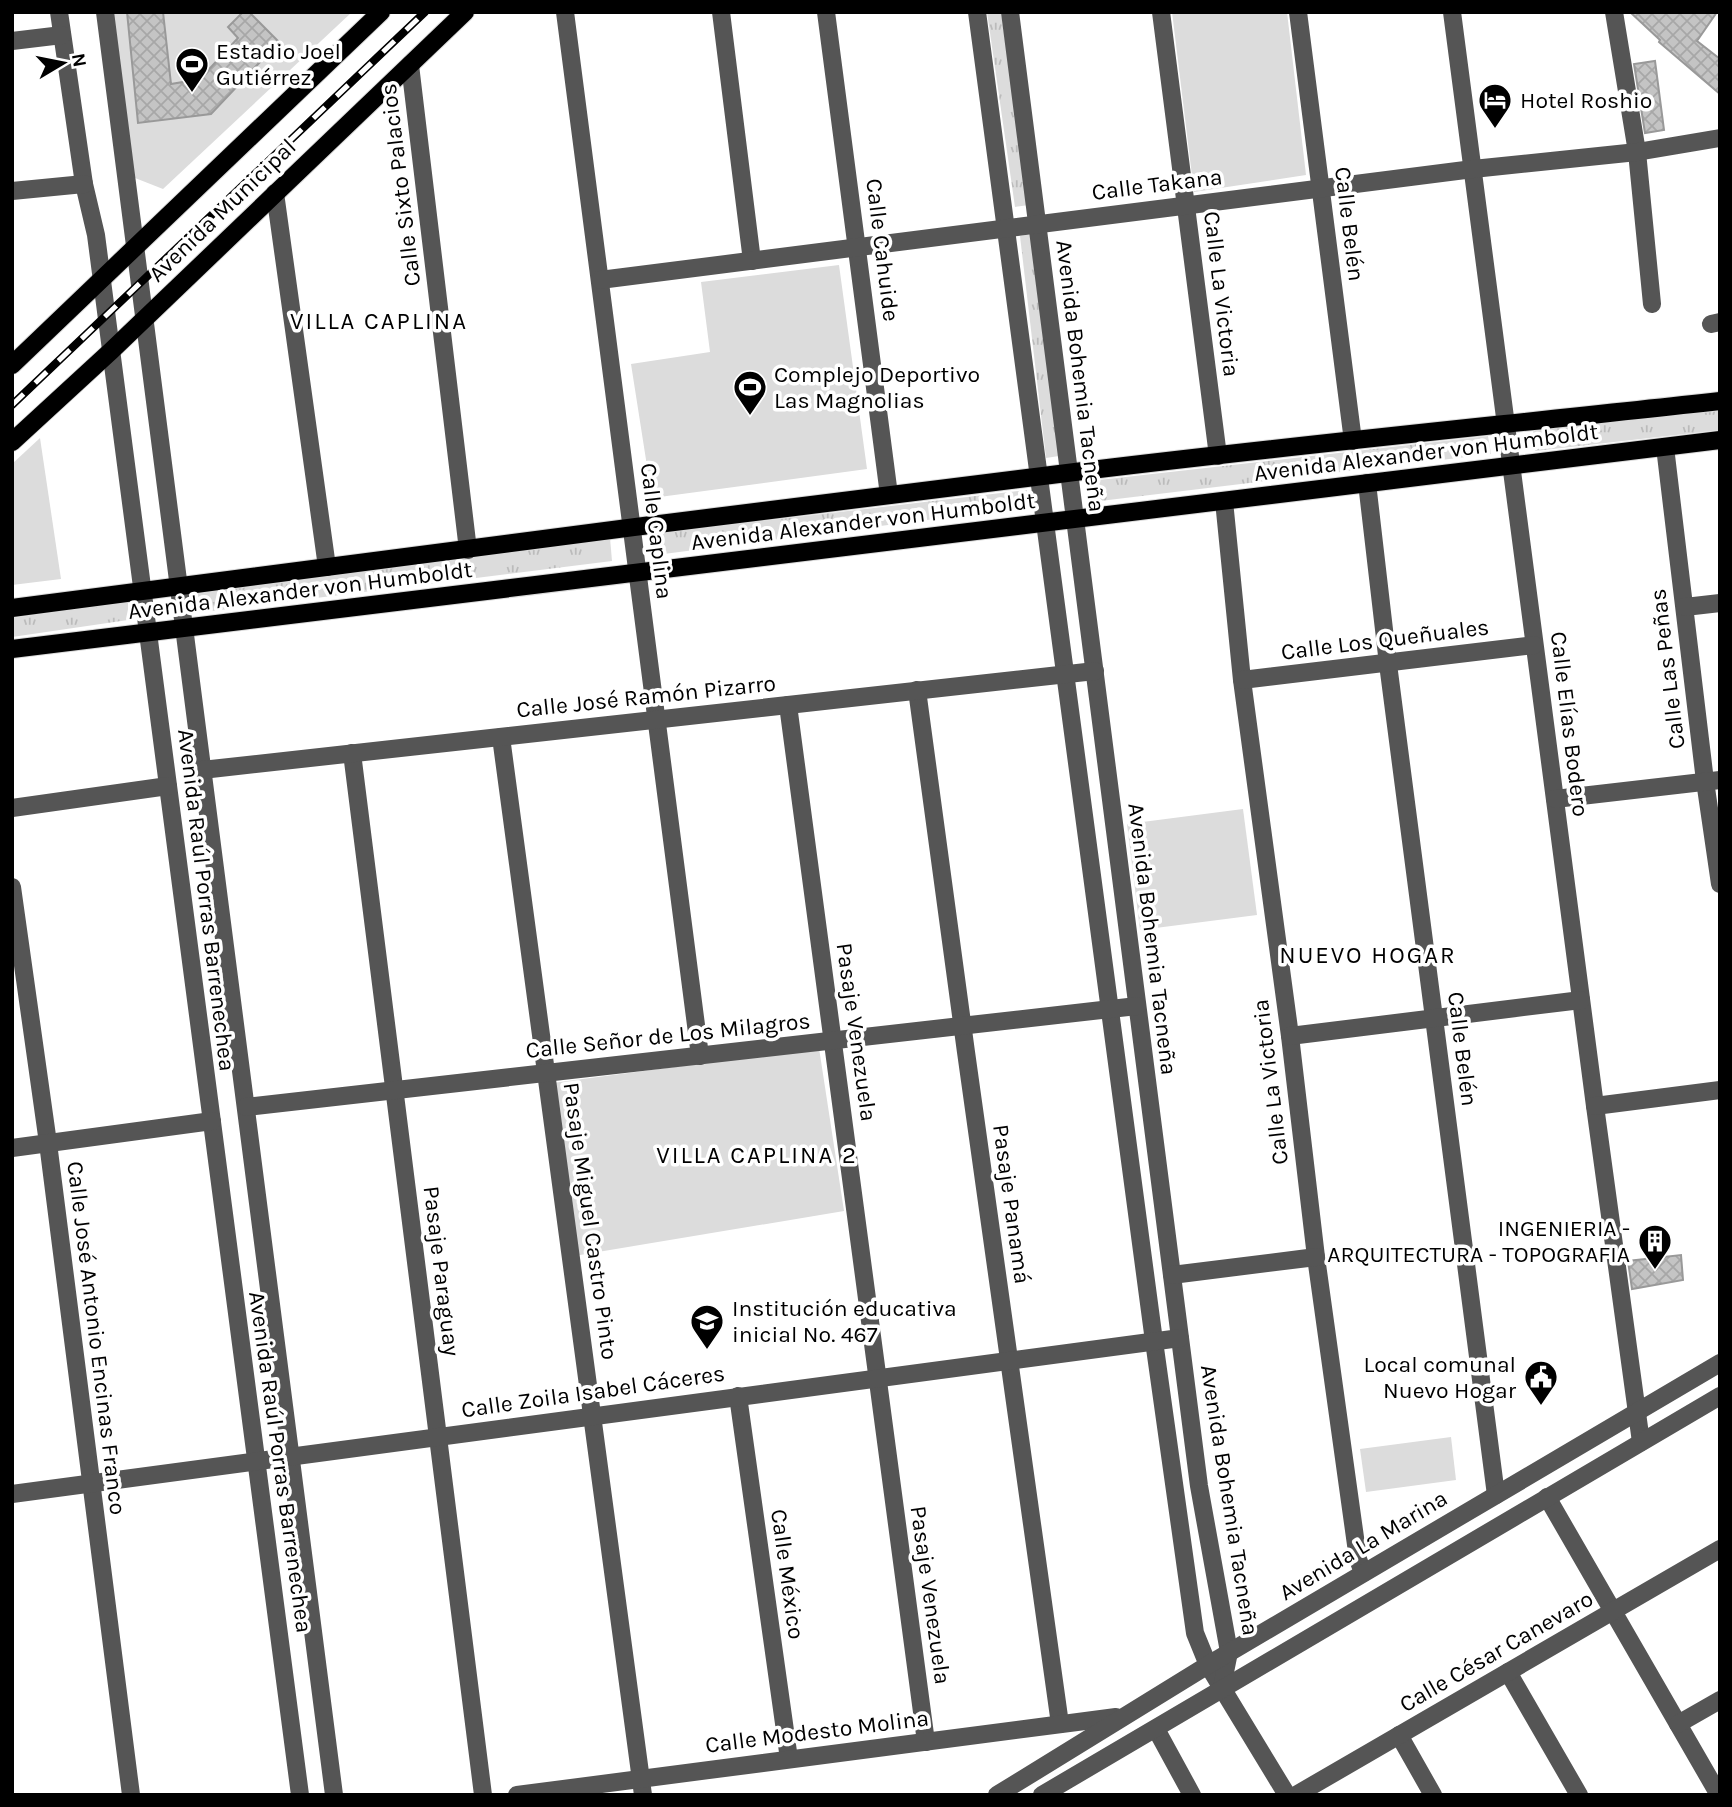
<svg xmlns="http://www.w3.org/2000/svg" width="1732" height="1807" font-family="Karla,sans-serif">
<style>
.grass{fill:url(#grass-tufts)}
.park{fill:#dcdcdc}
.building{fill:url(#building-cross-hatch);stroke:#999;stroke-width:2}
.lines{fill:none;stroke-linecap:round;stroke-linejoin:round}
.major-casing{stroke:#dbdbdb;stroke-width:20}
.minor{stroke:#555;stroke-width:18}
.major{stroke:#000;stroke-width:18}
.rail-casing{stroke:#000;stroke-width:8}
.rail{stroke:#fff;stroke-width:5;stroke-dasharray:16;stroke-linecap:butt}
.labels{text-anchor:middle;stroke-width:7;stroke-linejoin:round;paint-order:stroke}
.poi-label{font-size:23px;fill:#000;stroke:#fff;text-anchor:start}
.street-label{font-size:23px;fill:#000;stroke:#fff}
.neighbourhood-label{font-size:24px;letter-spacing:2px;fill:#000;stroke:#fff}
</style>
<defs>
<pattern id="grass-tufts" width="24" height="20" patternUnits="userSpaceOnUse" patternTransform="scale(1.75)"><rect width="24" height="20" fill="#dcdcdc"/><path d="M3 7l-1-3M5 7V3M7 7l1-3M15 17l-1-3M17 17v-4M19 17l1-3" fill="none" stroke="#bbb"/></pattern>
<pattern id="building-cross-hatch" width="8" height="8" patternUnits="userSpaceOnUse" patternTransform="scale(1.75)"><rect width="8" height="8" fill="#c4c4c4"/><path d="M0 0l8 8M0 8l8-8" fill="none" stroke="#a7a7a7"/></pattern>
</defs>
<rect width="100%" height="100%" fill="#fff"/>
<!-- grass -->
<g class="grass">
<path d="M987 12H1001L1029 205 1015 207Z"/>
<path d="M1033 234 1059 456 1046 458 1020 236Z"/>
<path d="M1720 409V430L1535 451 1533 429Z"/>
<path d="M1488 436 1491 454 1092 502 1090 481Z"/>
<path d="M1027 490 1028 507 656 555 652 534Z"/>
<path d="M610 538 612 561 197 613 195 593Z"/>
<path d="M128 602V620L12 637V618Z"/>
</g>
<!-- park -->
<g class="park">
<path d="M110 12H352L163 189 130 176Z"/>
<path d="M1172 12H1287L1306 175 1194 192Z"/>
<path d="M839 265 867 469 652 498 631 364 710 352 701 282Z"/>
<path d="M40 438 61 579 12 585V464Z"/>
<path d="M1243 809 1257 915 1140 930 1127 824Z"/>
<path d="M819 1048 844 1211 574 1256 552 1083Z"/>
<path d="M1451 1437 1456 1480 1366 1492 1360 1449Z"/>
</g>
<!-- building -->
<g class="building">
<path d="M127 12H163L171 84 200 79 238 38 228 27 243 12H249L279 42 211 114 138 123Z"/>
<path d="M1630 12H1717L1697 41 1720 59V94L1659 42 1660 40Z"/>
<path d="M1655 61 1664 130 1645 133 1634 64Z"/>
<path d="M1681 1255 1683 1280 1632 1289 1628 1261Z"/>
</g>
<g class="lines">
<defs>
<g id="major">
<path d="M12 365 381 12"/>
<path d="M12 442 111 351 465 12"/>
<path d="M12 608C364 560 715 517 1067 473 1284 446 1502 425 1720 401"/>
<path d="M12 649 1720 440"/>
</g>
</defs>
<!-- major casing -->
<use href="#major" class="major-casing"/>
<!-- minor -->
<g class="minor">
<path d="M59 12 84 184 96 235 300 1795"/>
<path d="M105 12 334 1795"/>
<path d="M565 12 700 1056"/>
<path d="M721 12 752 261"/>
<path d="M826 12 889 495"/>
<path d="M977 12 1154 1341 1195 1633 1208 1665 1287 1795"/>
<path d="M1010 12 1199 1486 1229 1652 1222 1687"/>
<path d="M1161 12 1218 456"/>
<path d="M1298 12 1353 441"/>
<path d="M1452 12 1595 1106 1641 1442"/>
<path d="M1614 12 1637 152 1652 304"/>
<path d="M12 41 62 35"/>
<path d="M410 65 468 550"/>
<path d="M12 191 84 184"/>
<path d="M275 193 327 567"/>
<path d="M600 280 1473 169 1637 152 1720 138"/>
<path d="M1711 324 1720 322"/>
<path d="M1665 447 1705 781 1720 884"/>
<path d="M1367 483 1388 664 1496 1495"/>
<path d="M1224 501 1242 680 1290 1036 1316 1257 1358 1559 1363 1573"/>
<path d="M1685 607 1720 603"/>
<path d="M1242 680 1534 645"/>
<path d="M917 690C962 1035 1013 1380 1060 1724"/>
<path d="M788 705 926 1742"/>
<path d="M501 737 643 1795"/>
<path d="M352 753 483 1795"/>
<path d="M202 770 1095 671"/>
<path d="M1555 799 1720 780"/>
<path d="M12 808 168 786"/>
<path d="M12 887 48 1143 131 1795"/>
<path d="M1290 1036 1581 1000"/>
<path d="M1595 1106 1720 1090"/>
<path d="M246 1107 1137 1006"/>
<path d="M12 1148 212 1121"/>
<path d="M1172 1275 1316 1257"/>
<path d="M738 1396 789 1759"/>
<path d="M12 1494 1180 1338"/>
<path d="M1547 1497 1719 1795"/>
<path d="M1508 1672 1579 1795"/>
<path d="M1678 1724 1720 1700"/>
<path d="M1156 1729 1192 1795"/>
<path d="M1399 1735 1433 1795"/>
<path d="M517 1795 1116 1717"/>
<path d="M997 1795 1208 1665 1720 1363"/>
<path d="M1042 1795 1720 1396"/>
<path d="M1296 1795 1720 1549"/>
</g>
<!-- major -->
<use href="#major" class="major"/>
<defs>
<path id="rail" d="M12 405 425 12"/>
</defs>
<!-- rail casing -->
<use href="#rail" class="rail-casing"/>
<!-- rail -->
<use href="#rail" class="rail"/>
</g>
<!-- icons -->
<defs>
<symbol id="stadium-pin" viewBox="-11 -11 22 30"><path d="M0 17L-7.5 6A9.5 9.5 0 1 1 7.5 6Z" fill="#000" stroke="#fff"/><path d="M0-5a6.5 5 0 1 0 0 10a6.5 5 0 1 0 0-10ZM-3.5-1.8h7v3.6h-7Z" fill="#fff"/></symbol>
<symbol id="hotel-pin" viewBox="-11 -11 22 30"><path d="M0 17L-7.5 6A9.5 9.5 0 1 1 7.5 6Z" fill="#000" stroke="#fff"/><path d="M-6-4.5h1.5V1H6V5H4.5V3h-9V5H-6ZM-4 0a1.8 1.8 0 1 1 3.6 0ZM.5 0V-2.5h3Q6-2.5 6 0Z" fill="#fff"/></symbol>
<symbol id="building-pin" viewBox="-11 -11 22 30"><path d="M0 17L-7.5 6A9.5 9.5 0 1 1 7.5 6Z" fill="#000" stroke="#fff"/><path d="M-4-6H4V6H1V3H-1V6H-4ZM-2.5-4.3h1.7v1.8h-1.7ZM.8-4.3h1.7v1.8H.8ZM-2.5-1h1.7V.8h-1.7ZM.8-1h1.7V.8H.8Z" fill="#fff"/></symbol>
<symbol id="school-pin" viewBox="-11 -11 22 30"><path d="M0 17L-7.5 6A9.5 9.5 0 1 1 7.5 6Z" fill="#000" stroke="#fff"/><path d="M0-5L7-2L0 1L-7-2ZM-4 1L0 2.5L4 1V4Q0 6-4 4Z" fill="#fff"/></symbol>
<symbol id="civic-pin" viewBox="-11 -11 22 30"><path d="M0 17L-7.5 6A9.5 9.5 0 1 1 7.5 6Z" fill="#000" stroke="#fff"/><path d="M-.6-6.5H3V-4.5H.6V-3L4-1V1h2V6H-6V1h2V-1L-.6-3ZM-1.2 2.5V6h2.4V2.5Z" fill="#fff"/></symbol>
</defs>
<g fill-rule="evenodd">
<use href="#stadium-pin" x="173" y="45" width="38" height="52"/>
<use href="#hotel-pin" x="1476" y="81" width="38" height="52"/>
<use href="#stadium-pin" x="731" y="368" width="38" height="52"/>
<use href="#building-pin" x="1636" y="1222" width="38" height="52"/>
<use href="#school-pin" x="688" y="1302" width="38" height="52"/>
<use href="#civic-pin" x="1522" y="1358" width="38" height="52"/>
</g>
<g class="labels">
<!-- poi labels -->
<g class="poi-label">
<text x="216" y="59">Estadio Joel<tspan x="216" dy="26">Gutiérrez</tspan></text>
<text x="1520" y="108">Hotel Roshio</text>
<text x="774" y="382">Complejo Deportivo<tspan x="774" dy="26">Las Magnolias</tspan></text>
<text x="1630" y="1236" text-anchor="end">INGENIERIA -<tspan x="1630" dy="26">ARQUITECTURA - TOPOGRAFIA</tspan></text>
<text x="732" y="1316">Institución educativa<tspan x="732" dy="26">inicial No. 467</tspan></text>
<text x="1516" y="1372" text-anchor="end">Local comunal<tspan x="1516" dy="26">Nuevo Hogar</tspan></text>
</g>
<!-- street labels -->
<g class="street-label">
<text transform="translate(1157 184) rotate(-7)" y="8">Calle Takana</text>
<text transform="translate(400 185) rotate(-97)" y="8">Calle Sixto Palacios</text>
<text transform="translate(222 210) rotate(-44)" y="8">Avenida Municipal</text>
<text transform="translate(1350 224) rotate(83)" y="8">Calle Belén</text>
<text transform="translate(883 250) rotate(83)" y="8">Calle Cahuide</text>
<text transform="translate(1222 294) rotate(83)" y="8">Calle La Victoria</text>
<text transform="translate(1081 376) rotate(83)" y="8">Avenida Bohemia Tacneña</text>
<text transform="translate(1426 452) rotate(-7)" y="8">Avenida Alexander von Humboldt</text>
<text transform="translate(863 521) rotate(-7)" y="8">Avenida Alexander von Humboldt</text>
<text transform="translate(657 531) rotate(83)" y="8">Calle Caplina</text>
<text transform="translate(300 590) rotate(-7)" y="8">Avenida Alexander von Humboldt</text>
<text transform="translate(1385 639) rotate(-7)" y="8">Calle Los Queñuales</text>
<text transform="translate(1667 669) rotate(-97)" y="8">Calle Las Peñas</text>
<text transform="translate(646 696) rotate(-6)" y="8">Calle José Ramón Pizarro</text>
<text transform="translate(1570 724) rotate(83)" y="8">Calle Elías Bodero</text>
<text transform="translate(207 900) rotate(83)" y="8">Avenida Raúl Porras Barrenechea</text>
<text transform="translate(1153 939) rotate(83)" y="8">Avenida Bohemia Tacneña</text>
<text transform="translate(857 1032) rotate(82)" y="8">Pasaje Venezuela</text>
<text transform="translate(668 1035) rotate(-6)" y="8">Calle Señor de Los Milagros</text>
<text transform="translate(1463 1049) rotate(83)" y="8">Calle Belén</text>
<text transform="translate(1270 1082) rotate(-97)" y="8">Calle La Victoria</text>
<text transform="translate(1012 1204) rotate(82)" y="8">Pasaje Panamá</text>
<text transform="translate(591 1221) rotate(82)" y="8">Pasaje Miguel Castro Pinto</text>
<text transform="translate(442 1271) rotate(83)" y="8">Pasaje Paraguay</text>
<text transform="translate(97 1338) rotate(83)" y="8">Calle José Antonio Encinas Franco</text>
<text transform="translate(593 1391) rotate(-8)" y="8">Calle Zoila Isabel Cáceres</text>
<text transform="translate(281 1462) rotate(82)" y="8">Avenida Raúl Porras Barrenechea</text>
<text transform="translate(1230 1500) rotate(81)" y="8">Avenida Bohemia Tacneña</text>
<text transform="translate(1363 1545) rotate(-31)" y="8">Avenida La Marina</text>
<text transform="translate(788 1574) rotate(82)" y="8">Calle México</text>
<text transform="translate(931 1595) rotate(82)" y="8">Pasaje Venezuela</text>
<text transform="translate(1496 1651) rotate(-30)" y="8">Calle César Canevaro</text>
<text transform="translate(817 1731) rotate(-7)" y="8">Calle Modesto Molina</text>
</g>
<!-- neighbourhood labels -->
<g class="neighbourhood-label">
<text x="379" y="329">VILLA CAPLINA</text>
<text x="1368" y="963">NUEVO HOGAR</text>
<text x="757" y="1163">VILLA CAPLINA 2</text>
</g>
</g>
<!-- border -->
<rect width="1732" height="1807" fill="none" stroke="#000000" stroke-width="28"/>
<!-- north arrow -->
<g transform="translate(63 63) rotate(80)" stroke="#ffffff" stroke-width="5" paint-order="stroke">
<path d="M0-5L12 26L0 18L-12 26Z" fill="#000000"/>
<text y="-10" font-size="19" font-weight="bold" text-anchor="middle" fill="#000000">N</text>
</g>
</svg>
